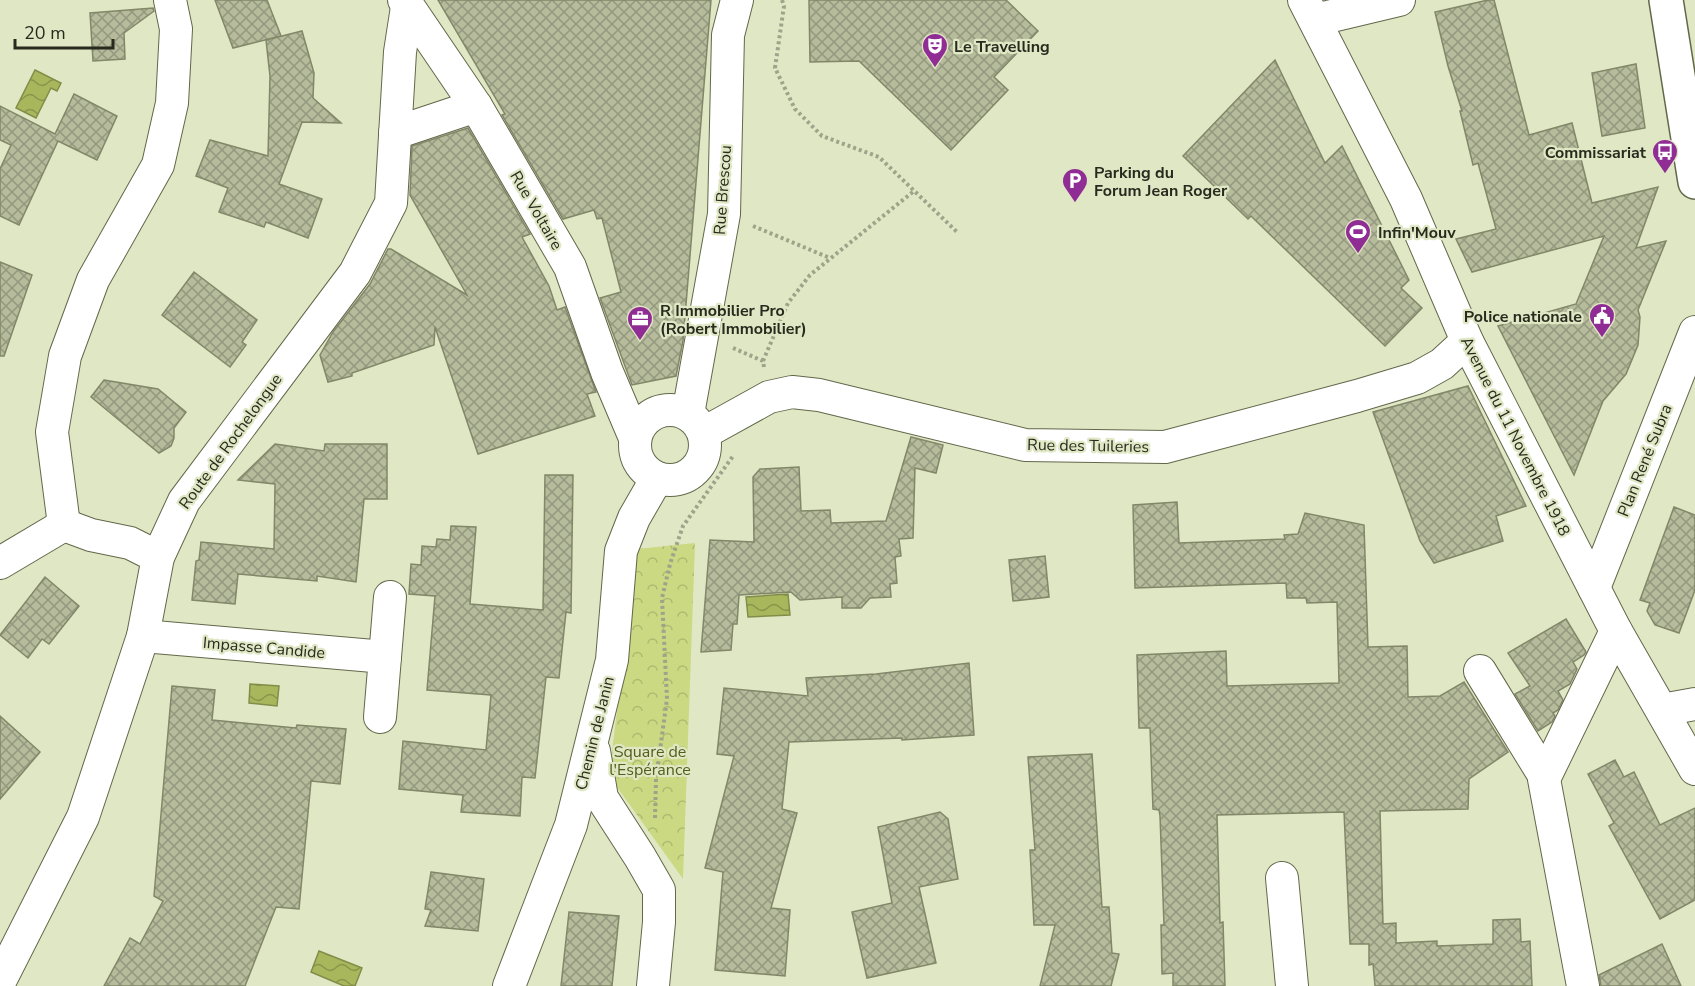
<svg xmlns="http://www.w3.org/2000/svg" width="1695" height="986" font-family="'Nunito Sans',sans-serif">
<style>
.forest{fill:url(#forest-crowns)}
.water{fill:url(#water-waves);stroke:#828d49;stroke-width:1.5}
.building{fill:url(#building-cross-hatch);stroke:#818768;stroke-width:1.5}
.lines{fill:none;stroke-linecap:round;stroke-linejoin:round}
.minor-casing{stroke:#62684a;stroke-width:34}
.major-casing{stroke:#62684a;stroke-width:36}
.path{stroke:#9ea389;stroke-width:4;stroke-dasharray:3 3;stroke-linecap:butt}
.minor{stroke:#fff;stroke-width:32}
.major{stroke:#fff;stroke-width:33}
.labels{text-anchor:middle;stroke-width:4.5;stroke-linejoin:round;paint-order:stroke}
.poi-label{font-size:16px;font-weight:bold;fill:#282a1e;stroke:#e0e7c5;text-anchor:start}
.street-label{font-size:16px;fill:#282a1e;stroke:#e0e7c5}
.park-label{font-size:16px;fill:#545d1b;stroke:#e0e7c5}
</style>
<defs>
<pattern id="forest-crowns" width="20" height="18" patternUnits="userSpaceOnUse" patternTransform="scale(1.5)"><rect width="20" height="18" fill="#cbd982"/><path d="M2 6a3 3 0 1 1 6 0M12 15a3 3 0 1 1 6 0" fill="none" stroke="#aeba70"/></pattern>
<pattern id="water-waves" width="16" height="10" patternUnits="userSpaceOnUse" patternTransform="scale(1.5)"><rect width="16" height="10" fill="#a9b75c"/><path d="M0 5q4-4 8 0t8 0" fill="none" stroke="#8a954b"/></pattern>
<pattern id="building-cross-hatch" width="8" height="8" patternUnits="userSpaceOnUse" patternTransform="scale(1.5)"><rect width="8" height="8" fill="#b5bb9b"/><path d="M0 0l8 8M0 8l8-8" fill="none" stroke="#93987e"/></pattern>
</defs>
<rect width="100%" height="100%" fill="#e0e7c5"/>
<!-- forest -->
<path class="forest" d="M695 543 683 879 609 776 637 549Z"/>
<!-- water -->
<g class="water">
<path d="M35 70 61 83 57 91 51 88 36 118 16 108Z"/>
<path d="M788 594 790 615 748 617 746 597Z"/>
<path d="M250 684 279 686 277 706 249 703Z"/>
<path d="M319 951 362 968 355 986H344L311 972Z"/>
</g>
<!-- building -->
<g class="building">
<path d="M215 0H267L281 36 233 48Z"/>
<path d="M438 0H711L683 341 676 376 632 385 600 298 621 292 602 218 597 219 594 210 563 219 502 115 505 114Z"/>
<path d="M809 0H1006L1038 31 994 77 1008 90 951 150 859 61 810 62Z"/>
<path d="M1488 0H1494L1529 135 1572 123 1592 203 1658 187 1636 248 1666 241 1638 310 1640 317 1638 345 1626 374 1603 401 1574 475 1498 326 1576 304 1604 236 1472 272 1456 239 1496 229 1478 163 1473 165 1460 111H1462L1448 66 1435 12Z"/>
<path d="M153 8 154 11 124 33 125 59 93 61 90 13Z"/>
<path d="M302 31 314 73 313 98 341 123 302 122 279 184 322 199 308 238 266 222 264 227 219 212 228 188 196 176 210 140 268 156 270 76 266 40Z"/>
<path d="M1275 60 1325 163 1342 146 1409 280 1401 288 1422 308 1385 346 1251 216 1248 219 1183 156Z"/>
<path d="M1636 64 1645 128 1602 136 1592 73Z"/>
<path d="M74 94 117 116 98 158 97 160 58 141 19 225 0 216V169L11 145 0 140V106L55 134Z"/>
<path d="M468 128 530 234 522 237 549 286 557 310 565 307 596 392 587 394 595 416 478 454 435 327 434 345 352 373V376L328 382 320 355 333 332 370 284 388 249H391L467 295 410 195 412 146Z"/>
<path d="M0 262 32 275 4 356H0Z"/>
<path d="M194 272 257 320 242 342 246 345 230 367 162 315Z"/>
<path d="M104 380 158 389 186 412 174 428V438L171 446 159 453 91 397Z"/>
<path d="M1468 386 1526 506 1496 516 1503 541 1434 563 1420 541 1373 412Z"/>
<path d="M911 437 943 445 936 473 915 468 913 538 899 539 901 556 895 557 897 583 890 584 891 597 870 598 861 608H842V597L800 600 791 592 739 595 737 624H733L731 650 701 652 710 540 754 542 753 477 760 469 799 467 801 511 830 510 831 523 886 521Z"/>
<path d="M275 444 324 451 325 444H387V499H364L356 582 317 576V581L238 574 235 604 192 600 196 561 199 560 201 542 274 549 275 484 238 480Z"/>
<path d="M545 475H573L571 613 566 612 559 678 546 677 535 778 522 777 520 816 461 812 463 795 399 789 403 741 486 750 491 695 427 690 435 596 409 594 411 564 421 565 422 546 436 547 437 539 450 540 451 526 476 527 470 604 543 610Z"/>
<path d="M1177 502 1179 543 1285 539 1284 535 1298 534 1305 513 1364 525 1368 647 1407 646 1408 697 1440 696 1464 682 1508 752 1469 779 1468 809 1380 811 1383 924 1396 923V943L1437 941V946L1493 944V920L1520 919 1521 942 1530 941 1532 986H1375L1373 964 1369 965V944H1350L1344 812 1217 815 1220 923 1223 922 1225 986H1173V973L1162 974 1161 925H1164L1160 816 1159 810 1153 809 1150 728H1139L1137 655 1226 651 1227 686 1339 683 1337 602 1307 603 1306 598H1287L1286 583 1135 588 1133 505Z"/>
<path d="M1674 507 1695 515V590L1679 633 1655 625 1647 611 1650 603 1640 600Z"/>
<path d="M1045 556 1049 597 1013 601 1009 560Z"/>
<path d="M45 577 79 606 49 644 42 639 28 658 0 635Z"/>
<path d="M1566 619 1586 652 1584 655 1573 662 1577 669 1570 684 1558 691 1563 700 1558 710 1553 713 1555 716 1552 722 1538 731 1515 694 1530 686 1508 653Z"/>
<path d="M969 663 974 735 902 740V738L789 742 782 809 797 813 771 908 790 910 785 976 715 970 723 872 705 868 734 756 717 754 724 688 808 696 806 678 876 674Z"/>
<path d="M172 686 215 690 212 720 296 728 297 725 346 729 340 784 311 781 299 909 276 907 245 986H104L130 938 140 944 163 901 154 896Z"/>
<path d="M0 716 40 752 0 799Z"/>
<path d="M1092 754 1102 907H1109L1112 953 1119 954 1111 986H1040L1055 925H1034L1030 850H1035L1028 757Z"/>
<path d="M1615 760 1624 777 1634 772 1660 825 1695 808V900L1660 919 1609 826 1614 823 1588 774Z"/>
<path d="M940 812 948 819 958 879 919 887 936 963 867 978 852 912 892 903 878 827Z"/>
<path d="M431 872 484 879 478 931 425 926 431 910 425 909Z"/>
<path d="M569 912 619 916 612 986H561Z"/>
<path d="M1662 944 1681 986H1601L1599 975Z"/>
</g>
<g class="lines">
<defs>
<g id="minor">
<path d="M404 0 476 106 570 267 607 372 635 438"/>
<path d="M1304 0 1406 199 1467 341 1616 631 1695 769"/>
<path d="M1315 20 1399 0"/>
<path d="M395 133 476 106"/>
<circle cx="670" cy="445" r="35"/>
<path d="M688 414 724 214 728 35 737 0"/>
<path d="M704 433 769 397 792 392 819 395 1025 445 1165 447 1357 396 1417 378 1442 364 1467 341"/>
<path d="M64 525 52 432 65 356 93 280 158 165 172 103 176 29 170 0"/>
<path d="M64 525 91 535 130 543 158 557"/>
<path d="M0 563 64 525"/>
<path d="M1594 588 1695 332"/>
<path d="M143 636 385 657"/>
<path d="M1480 671 1545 777"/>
<path d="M1662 710 1695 704"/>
<path d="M380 717 390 597"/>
<path d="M594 751 602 798 640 857 659 890V922L653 986"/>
<path d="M1282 878 1292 986"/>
<path d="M0 981 83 817 143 636 158 557 184 501 355 273 391 203 400 52 407 7"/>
<path d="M509 986 571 825 612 660 621 551 634 518 657 478"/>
<path d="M1583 986 1544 779 1616 631"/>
</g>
<path id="major" d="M1666 0 1695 182"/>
</defs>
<!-- minor casing -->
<use href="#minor" class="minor-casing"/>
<!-- major casing -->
<use href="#major" class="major-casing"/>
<!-- path -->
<g class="path">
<path d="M782 0 784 6 775 68 795 109 822 136 879 157 957 232"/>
<path d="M753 226 830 258"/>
<path d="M733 348 763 361"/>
<path d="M764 367 763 361 788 303 810 275 914 191"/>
<path d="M655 818 656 779 667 699 662 598 670 564 683 526 733 456"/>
</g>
<!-- minor -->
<use href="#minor" class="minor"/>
<!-- major -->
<use href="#major" class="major"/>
</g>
<!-- icons -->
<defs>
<symbol id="theatre-pin" viewBox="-11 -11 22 30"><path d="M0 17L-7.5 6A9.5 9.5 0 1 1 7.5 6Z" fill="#902d94" stroke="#e0e7c5"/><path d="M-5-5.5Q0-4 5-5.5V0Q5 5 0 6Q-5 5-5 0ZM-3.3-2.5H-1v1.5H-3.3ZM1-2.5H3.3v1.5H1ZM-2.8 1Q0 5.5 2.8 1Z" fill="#fff"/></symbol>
<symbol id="bus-pin" viewBox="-11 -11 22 30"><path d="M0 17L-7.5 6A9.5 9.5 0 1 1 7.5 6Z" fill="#902d94" stroke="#e0e7c5"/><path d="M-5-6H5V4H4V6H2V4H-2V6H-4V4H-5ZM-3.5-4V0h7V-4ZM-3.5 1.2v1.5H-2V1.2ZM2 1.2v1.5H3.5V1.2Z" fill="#fff"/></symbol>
<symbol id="parking-pin" viewBox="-11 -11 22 30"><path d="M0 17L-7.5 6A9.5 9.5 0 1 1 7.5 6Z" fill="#902d94" stroke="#e0e7c5"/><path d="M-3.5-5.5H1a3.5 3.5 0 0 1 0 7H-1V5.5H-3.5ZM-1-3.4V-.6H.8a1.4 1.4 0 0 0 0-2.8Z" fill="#fff"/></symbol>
<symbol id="stadium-pin" viewBox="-11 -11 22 30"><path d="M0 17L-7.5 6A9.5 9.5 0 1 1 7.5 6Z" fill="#902d94" stroke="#e0e7c5"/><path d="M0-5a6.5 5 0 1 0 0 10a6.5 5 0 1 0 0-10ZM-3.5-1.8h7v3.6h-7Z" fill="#fff"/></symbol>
<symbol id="civic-pin" viewBox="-11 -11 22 30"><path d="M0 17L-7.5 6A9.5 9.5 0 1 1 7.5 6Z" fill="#902d94" stroke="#e0e7c5"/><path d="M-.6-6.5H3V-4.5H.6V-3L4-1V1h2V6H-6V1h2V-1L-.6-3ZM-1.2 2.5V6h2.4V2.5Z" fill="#fff"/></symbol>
<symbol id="office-pin" viewBox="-11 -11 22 30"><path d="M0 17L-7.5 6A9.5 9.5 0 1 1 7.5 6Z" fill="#902d94" stroke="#e0e7c5"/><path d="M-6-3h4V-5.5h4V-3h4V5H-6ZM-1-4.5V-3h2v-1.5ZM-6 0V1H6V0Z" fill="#fff"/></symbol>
</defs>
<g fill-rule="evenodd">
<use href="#theatre-pin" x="920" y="31" width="30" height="40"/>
<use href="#bus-pin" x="1650" y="137" width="30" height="40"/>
<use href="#parking-pin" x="1060" y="166" width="30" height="40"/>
<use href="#stadium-pin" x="1343" y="217" width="30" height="40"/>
<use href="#civic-pin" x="1587" y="301" width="30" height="40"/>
<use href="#office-pin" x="625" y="304" width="30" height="40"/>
</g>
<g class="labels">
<!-- poi labels -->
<g class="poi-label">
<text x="954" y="52">Le Travelling</text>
<text x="1646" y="158" text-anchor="end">Commissariat</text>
<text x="1094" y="178">Parking du<tspan x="1094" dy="18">Forum Jean Roger</tspan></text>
<text x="1378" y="238">Infin'Mouv</text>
<text x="660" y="316">R Immobilier Pro<tspan x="660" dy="18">(Robert Immobilier)</tspan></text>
<text x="1582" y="322" text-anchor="end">Police nationale</text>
</g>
<!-- street labels -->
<g class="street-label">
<text transform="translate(722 190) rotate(-86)" y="6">Rue Brescou</text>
<text transform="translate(537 210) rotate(60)" y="6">Rue Voltaire</text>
<text transform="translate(1516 436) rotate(63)" y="6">Avenue du 11 Novembre 1918</text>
<text transform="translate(230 441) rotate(-54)" y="6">Route de Rochelongue</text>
<text transform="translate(1088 445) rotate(1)" y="6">Rue des Tuileries</text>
<text transform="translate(1644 460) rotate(-68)" y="6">Plan René Subra</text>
<text transform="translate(264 647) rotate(5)" y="6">Impasse Candide</text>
<text transform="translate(594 733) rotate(-76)" y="6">Chemin de Janin</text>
</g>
<!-- park labels -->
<g class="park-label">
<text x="650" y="757">Square de<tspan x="650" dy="18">l'Espérance</tspan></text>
</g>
</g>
<!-- scale -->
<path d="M15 39v9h98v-9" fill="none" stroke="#282a1e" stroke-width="3"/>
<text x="24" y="39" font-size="18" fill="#282a1e" stroke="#e0e7c5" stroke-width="4.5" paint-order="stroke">20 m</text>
</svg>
